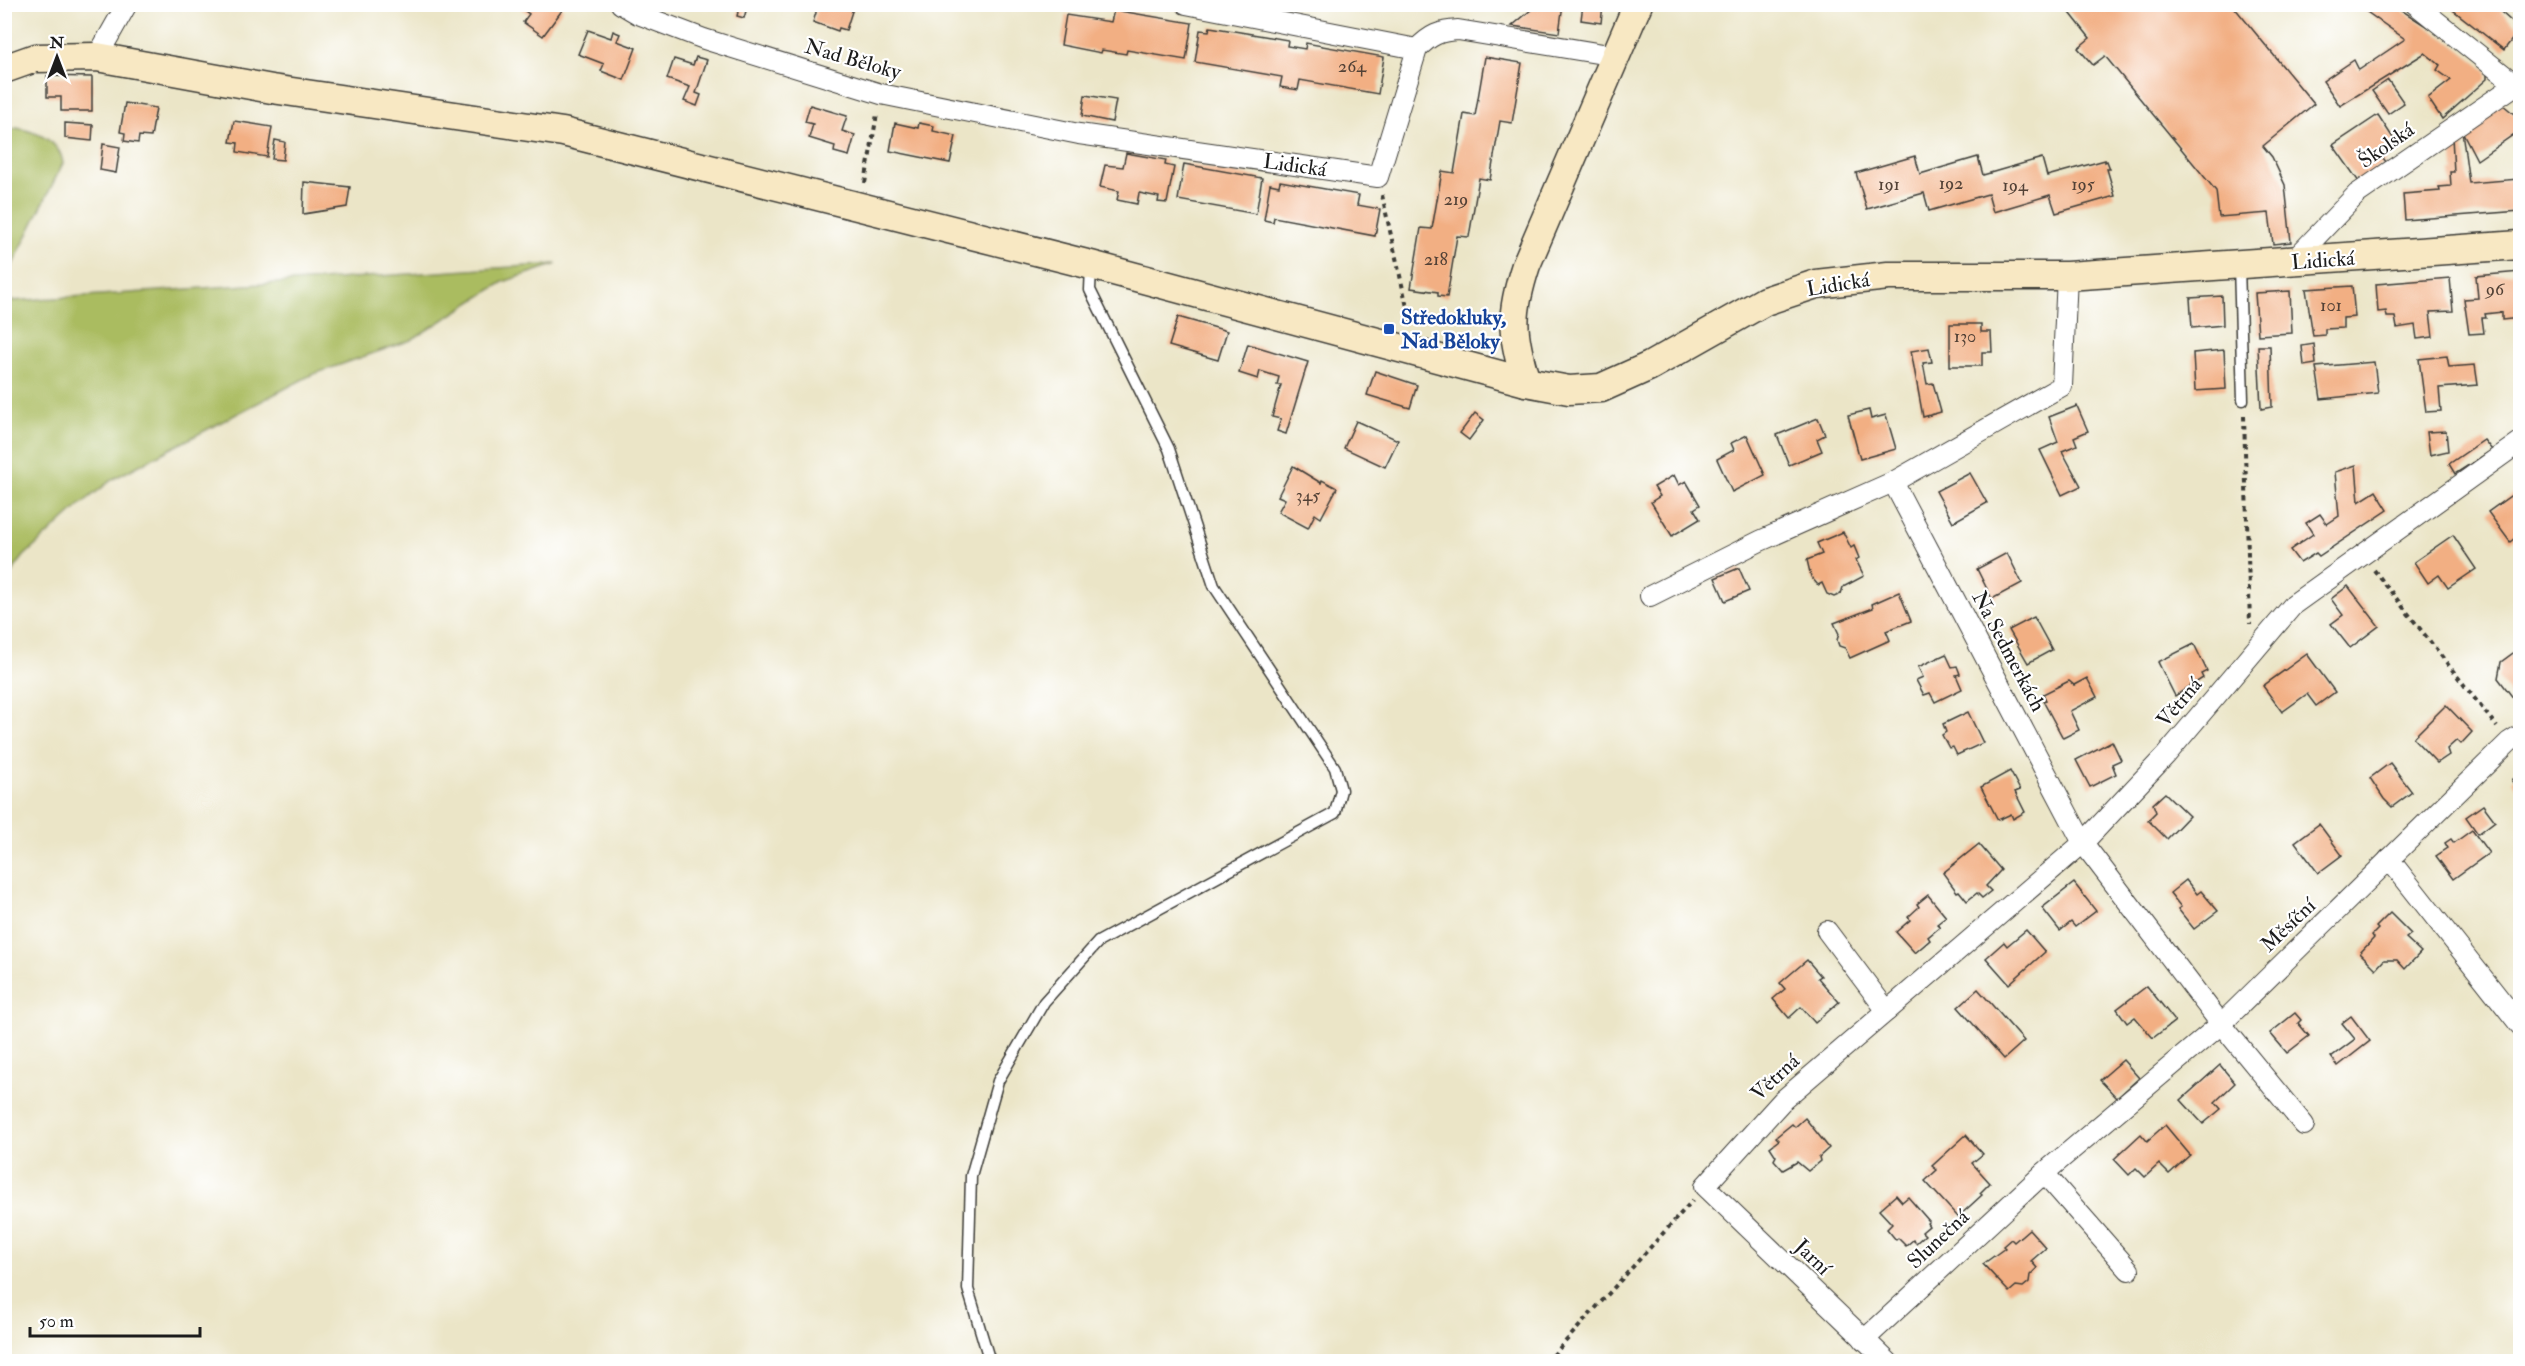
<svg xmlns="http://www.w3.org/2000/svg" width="2525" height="1366" font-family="'IM FELL Double Pica',serif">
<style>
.green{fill:#aabc60;stroke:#636c3e;stroke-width:1.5}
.building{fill:#f2af83}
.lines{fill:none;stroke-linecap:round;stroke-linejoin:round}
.lane-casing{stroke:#3b3a36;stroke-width:13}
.street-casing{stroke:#3b3a36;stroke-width:22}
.secondary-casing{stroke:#3b3a36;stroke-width:31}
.path{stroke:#3b3a36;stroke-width:4;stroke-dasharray:4.5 4.5;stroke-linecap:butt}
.lane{stroke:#fff;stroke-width:10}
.street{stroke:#fff;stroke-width:20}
.secondary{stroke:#f8e8c3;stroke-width:28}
.transit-dot{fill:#1a4fb4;stroke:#fff;stroke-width:2}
.labels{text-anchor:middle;stroke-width:4.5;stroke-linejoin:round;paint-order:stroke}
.number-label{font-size:18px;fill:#524136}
.street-label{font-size:21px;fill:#1c1c1c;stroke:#fff}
.transit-label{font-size:21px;font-weight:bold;fill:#164399;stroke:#fff;text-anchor:start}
</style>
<rect width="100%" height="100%" fill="#fff"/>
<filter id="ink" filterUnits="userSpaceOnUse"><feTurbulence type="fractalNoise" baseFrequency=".0167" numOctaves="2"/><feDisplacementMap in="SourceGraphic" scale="12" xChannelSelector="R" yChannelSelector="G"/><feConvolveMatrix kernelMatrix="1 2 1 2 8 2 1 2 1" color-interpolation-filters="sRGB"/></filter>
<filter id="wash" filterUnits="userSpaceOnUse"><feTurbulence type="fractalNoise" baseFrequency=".008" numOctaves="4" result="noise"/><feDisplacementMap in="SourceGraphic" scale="24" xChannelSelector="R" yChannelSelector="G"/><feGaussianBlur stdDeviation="1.35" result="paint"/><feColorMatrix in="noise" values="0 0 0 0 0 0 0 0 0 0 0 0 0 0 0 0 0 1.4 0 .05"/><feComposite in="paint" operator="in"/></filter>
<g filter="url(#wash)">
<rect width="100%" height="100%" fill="#ebe5c7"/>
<!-- green -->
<g class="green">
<path d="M17 128C37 132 60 141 63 163L5 280V132Z"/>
<path d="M557 264 503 282 411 340 311 375 113 479 80 505 24 556 5 581V305L12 301Z"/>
</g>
<g id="blocks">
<!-- building -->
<g class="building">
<path d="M515 4H557L563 9 543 36 523 22 529 14Z"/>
<path d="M740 4H748L744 18 737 16Z"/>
<path d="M815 4 854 5 846 30 839 28 838 31 813 22 816 13Z"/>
<path d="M1538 4H1563L1559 33 1512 26Z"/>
<path d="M1583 4H1603L1601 23 1581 20Z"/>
<path d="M2063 4H2236L2234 7 2314 104 2263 146 2272 157 2285 185 2291 242 2273 244 2269 213 2219 217 2216 191 2105 56 2093 65 2078 48 2090 38Z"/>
<path d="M2457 4H2506L2501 12 2520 29 2504 50 2453 10Z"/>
<path d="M2357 5H2399L2401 6 2398 8 2446 39 2487 71V79L2442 119 2428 98 2451 80 2437 70 2440 65 2425 53 2340 106 2323 81 2354 60 2359 70 2405 39Z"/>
<path d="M1114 10 1192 23 1186 60 1127 50 1126 54 1102 50 1101 53 1061 45 1066 15 1111 22Z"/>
<path d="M1210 27 1288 40 1287 46 1305 49 1306 43 1384 57 1378 94 1300 80 1298 90 1280 87 1282 77 1195 62 1200 30 1209 31Z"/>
<path d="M588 30 611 38 613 31 620 34 617 41 636 48 624 80 601 71 604 64 578 54Z"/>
<path d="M696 57 707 60 696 93 701 95 697 106 684 101 690 87 667 79 674 59 693 65Z"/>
<path d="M1485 57 1522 63 1512 123 1500 121 1490 180 1479 178 1469 237 1457 236 1447 297 1438 296V292L1411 288 1421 228 1432 229 1442 171 1454 173 1464 114 1475 116Z"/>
<path d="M47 76 92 77V111H61V97H47Z"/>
<path d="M2388 80 2404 103 2388 114 2372 91Z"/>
<path d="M1085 95 1116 100 1112 122 1082 116Z"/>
<path d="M125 103 156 108 151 137 139 136 138 143 124 141 125 133 120 132Z"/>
<path d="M2502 104 2520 119V130L2477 160 2462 131Z"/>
<path d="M810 105 847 116 842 131 855 135 849 156 834 152 835 146 809 138 813 124 805 122Z"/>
<path d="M2378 115 2395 141 2379 152 2386 162 2359 182 2333 145Z"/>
<path d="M234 121 272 127 267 157 237 152 238 143 230 142Z"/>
<path d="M65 123 93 125 92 141 65 138Z"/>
<path d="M895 123 918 128 919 123 934 126 933 131 956 136 950 163 890 151Z"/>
<path d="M2462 131 2469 183 2519 179 2520 211 2405 220 2403 194 2440 191 2439 187 2451 186 2450 172H2454L2452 137Z"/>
<path d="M275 140 285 142 283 160 272 159Z"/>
<path d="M103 144 120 147 116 173 100 170Z"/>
<path d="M1126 153 1166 160 1165 165 1174 167 1167 203 1158 202 1159 197 1139 193 1137 204 1117 200 1119 191 1100 187 1105 165 1123 167Z"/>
<path d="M1915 156 1920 174 1978 157 1983 175 2042 158 2047 176 2105 160V162L2107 161 2110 169H2107L2115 196 2056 213 2050 195 1993 212 1988 194 1929 211 1924 193 1867 209 1856 173Z"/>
<path d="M1184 164 1262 178 1256 214 1178 200Z"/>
<path d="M1280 181 1359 195 1357 205 1380 209 1375 236 1274 217 1273 222 1264 220 1270 184 1279 186Z"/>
<path d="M304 182 350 187 347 207 303 214Z"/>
<path d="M2520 272V318L2502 320V312L2485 314 2486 318H2482L2484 333 2469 334 2464 299 2478 298 2476 276Z"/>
<path d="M2450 278 2453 311 2430 312 2433 337 2417 339 2415 325 2397 328 2395 317H2387L2386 311 2378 312 2376 284Z"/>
<path d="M2352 286 2355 317 2343 318V328L2325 329V335L2313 336 2306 289Z"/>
<path d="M2290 291 2292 333 2258 335 2255 293Z"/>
<path d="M2222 296 2223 325 2192 328 2190 298Z"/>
<path d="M1178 317 1227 331 1218 360 1169 346Z"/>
<path d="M1950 324H1981V332H1991L1992 352H1982V366H1950Z"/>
<path d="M1248 344 1308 362 1286 434 1277 431 1281 419 1272 417 1281 385H1277L1279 377 1260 371 1258 379 1239 373Z"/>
<path d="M2314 344 2316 364 2304 366 2302 346Z"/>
<path d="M2258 346H2270L2272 407 2261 409Z"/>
<path d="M1929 348 1932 362 1923 363 1927 384 1933 383 1941 412 1923 417 1911 351Z"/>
<path d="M2224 350 2226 389 2195 391 2193 353Z"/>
<path d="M2447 356 2449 367 2475 365 2478 385 2439 388 2441 411 2426 412 2419 359Z"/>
<path d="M2374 362 2378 393 2321 399 2316 367Z"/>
<path d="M1375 371 1417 385 1410 408 1367 395Z"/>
<path d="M2077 406 2088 431 2074 437 2077 445 2062 451 2081 486 2062 495 2040 450 2058 442 2049 417Z"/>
<path d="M1869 410 1871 419 1886 415 1896 449 1860 459 1848 415Z"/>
<path d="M1475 413 1484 420 1469 440 1460 433Z"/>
<path d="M1818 418 1825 435 1817 439 1822 451 1789 465 1777 435Z"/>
<path d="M1356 421 1398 440 1385 467 1344 448Z"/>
<path d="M2446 431 2448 451 2430 455 2427 432Z"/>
<path d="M1747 435 1765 475 1732 492 1717 459 1734 450 1731 443Z"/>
<path d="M2484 440 2492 450 2455 474 2449 464Z"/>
<path d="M2356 465 2359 502 2376 491 2388 510 2319 556 2316 553 2300 563 2290 550 2313 534 2306 523 2320 514 2327 524 2339 516 2335 472Z"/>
<path d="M1293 466 1321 483 1322 480 1337 488 1321 518 1315 514 1308 528 1278 512 1285 499 1278 496Z"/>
<path d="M1970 473 1987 503 1953 522 1936 491Z"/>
<path d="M1674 475 1679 485 1686 481 1700 505 1694 509 1700 519 1672 536 1651 502 1660 496 1654 487Z"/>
<path d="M2520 489V534L2510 542 2488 512Z"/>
<path d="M1843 532 1851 548 1854 546 1859 558 1856 560 1864 576 1843 587 1841 594 1834 597 1827 594 1822 583 1818 585 1811 577 1807 560 1822 554 1817 543Z"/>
<path d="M2453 535 2476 569 2448 588 2439 575 2428 583 2414 562Z"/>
<path d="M2007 553 2022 583 1992 599 1977 569Z"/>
<path d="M1739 568 1749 591 1725 601 1715 578Z"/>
<path d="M2348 586 2379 626 2350 648 2331 624 2343 615 2331 599Z"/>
<path d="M1899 592 1911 621 1886 631 1890 640 1850 658 1845 648 1839 646 1837 640 1839 634 1834 623 1873 608 1872 604Z"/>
<path d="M2034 617 2052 650 2028 663 2009 630Z"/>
<path d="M2194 644 2207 671 2201 674 2203 678 2175 696 2158 662Z"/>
<path d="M2520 648V694L2514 699 2498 678 2501 662Z"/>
<path d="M1946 654 1952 667 1957 666 1960 674 1956 675 1962 689 1935 702 1930 693 1924 695 1916 680 1923 677 1918 667Z"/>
<path d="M2307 654 2335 692 2316 706 2307 694 2282 712 2263 686Z"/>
<path d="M2087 678 2097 697 2070 711 2079 730 2063 738 2043 701 2046 700 2043 694 2069 681 2074 685Z"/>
<path d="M2446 705 2472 732 2461 744 2457 740 2447 749 2449 755 2437 763 2413 738Z"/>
<path d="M1968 712 1983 743 1957 755 1953 747 1949 748 1942 735 1946 732 1943 724Z"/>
<path d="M2112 741 2121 760 2112 764 2116 774 2090 787 2076 760Z"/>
<path d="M2390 763 2412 792 2392 807 2384 799 2370 778Z"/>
<path d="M2010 771 2020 790 2015 792 2025 812 2013 819 2011 814 1998 820 1981 787Z"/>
<path d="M2520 774V791L2512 780Z"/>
<path d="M2165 793 2189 816 2167 839 2148 820 2156 812 2153 804Z"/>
<path d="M2483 805 2495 821 2478 834 2466 817Z"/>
<path d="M2319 824 2342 855 2318 873 2295 842Z"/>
<path d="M2472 830 2489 853 2453 879 2436 856 2448 848 2445 843 2451 839 2454 843Z"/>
<path d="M1979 844 2001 870 1986 886 1991 891 1982 898 1977 893 1967 901 1959 891 1957 892 1943 873Z"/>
<path d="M2186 880 2197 894 2201 891 2218 911 2194 929 2178 909 2181 907 2170 893Z"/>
<path d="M2074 883 2096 911 2075 927 2071 922 2060 931 2042 908Z"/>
<path d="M1928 895 1946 917 1937 924 1940 927 1928 937 1930 940 1915 953 1896 932 1910 920 1908 917 1919 907 1917 904Z"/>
<path d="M2390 913 2411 934 2406 938 2421 952 2405 969 2397 960H2384L2376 969 2360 953 2374 938 2372 935 2378 929 2376 927Z"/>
<path d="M2026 930 2045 952 2009 984 1986 958 2004 942 2007 946Z"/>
<path d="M1807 960 1821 976 1818 978 1839 1002 1815 1023 1801 1007 1789 1018 1773 999 1785 989 1780 983Z"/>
<path d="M2147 986 2175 1021 2153 1038 2135 1017 2127 1023 2117 1009Z"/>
<path d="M1978 989 2024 1041 2004 1059 1958 1007Z"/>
<path d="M2295 1013 2301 1020 2298 1023 2309 1036 2287 1053 2270 1033Z"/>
<path d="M2351 1016 2370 1041 2338 1066 2331 1057 2355 1039 2342 1023Z"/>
<path d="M2123 1060 2139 1078 2117 1098 2100 1080Z"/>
<path d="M2220 1065 2235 1083 2215 1102 2221 1109 2203 1124 2181 1100Z"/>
<path d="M1805 1118 1829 1148 1819 1157 1820 1161 1808 1171 1797 1162 1783 1170 1774 1160 1776 1156 1770 1147 1779 1140 1776 1137 1792 1124 1795 1127Z"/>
<path d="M2165 1125 2190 1155 2169 1174 2159 1164 2145 1177 2136 1168 2129 1175 2114 1159 2141 1134 2147 1141Z"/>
<path d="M1966 1135 1983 1154 1972 1163 1990 1183 1980 1193 1982 1195 1958 1217 1925 1181 1937 1170 1932 1166Z"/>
<path d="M1896 1195 1902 1202 1908 1197 1929 1221 1927 1223 1929 1226 1922 1232 1925 1235 1916 1243 1913 1240 1906 1246 1898 1238 1896 1240 1887 1229 1892 1224 1879 1210Z"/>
<path d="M2029 1229 2046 1248 2031 1261 2037 1268 2030 1275 2029 1282 2023 1287 2016 1286 2009 1292 1983 1264 2005 1248 2003 1246 2011 1239 2014 1242Z"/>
</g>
</g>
</g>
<g filter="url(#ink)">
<use href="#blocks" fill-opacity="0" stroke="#3b3a36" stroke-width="1.5"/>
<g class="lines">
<defs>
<g id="lane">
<path d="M2239 266 2243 400"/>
<path d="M990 1362 968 1289 971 1176 998 1081 1044 1002 1098 942 1335 813 1341 790 1335 768 1214 586 1169 449 1090 290 1091 266"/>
</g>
<g id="street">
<path d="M621 4 638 14 704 39 881 94 1079 134 1378 177 1417 49C1430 35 1440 31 1458 30L1615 56"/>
<path d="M1186 4 1417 49"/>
<path d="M2415 4 2520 88"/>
<path d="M97 57 127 4"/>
<path d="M2292 262 2357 194 2520 82"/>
<path d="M1893 482 2083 843 2221 1024 2304 1125"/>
<path d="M1650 596 1760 541 1893 482 2062 386 2067 276"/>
<path d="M2389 859 2520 1025"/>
<path d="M1827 931 1887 1011"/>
<path d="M2129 1270 2044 1173 2221 1024 2509 742 2520 735"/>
<path d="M1864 1340 2044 1173"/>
<path d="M1888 1362 1705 1186 1783 1100 2083 843 2166 755 2294 604 2520 442"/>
</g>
<g id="secondary">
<path d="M4 69 35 58 97 57 272 89 563 132 1091 265 1526 382 1569 390 1601 388 1650 366 1765 301 1816 284 1888 276H2067L2520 245"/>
<path d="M1526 382C1511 332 1510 314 1526 265L1638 4"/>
</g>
</defs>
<!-- lane casing -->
<use href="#lane" class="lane-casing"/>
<!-- street casing -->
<use href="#street" class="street-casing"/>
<!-- secondary casing -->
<use href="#secondary" class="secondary-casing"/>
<!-- path -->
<g class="path">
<path d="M865 183 877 114"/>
<path d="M1382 195 1411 325"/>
<path d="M2244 416 2250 624"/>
<path d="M2374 570 2497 727"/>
<path d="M1547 1362 1693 1200"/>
</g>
<!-- lane -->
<use href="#lane" class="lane"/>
<!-- street -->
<use href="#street" class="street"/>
<!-- secondary -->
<use href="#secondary" class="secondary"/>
</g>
</g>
<!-- markers -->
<rect class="transit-dot" x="1383" y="323" width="12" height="12" rx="3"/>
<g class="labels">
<!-- number labels -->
<g class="number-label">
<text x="1352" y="72">264</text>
<text x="1951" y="189">192</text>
<text x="1889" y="190">191</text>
<text x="2083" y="190">195</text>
<text x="2015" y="191">194</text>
<text x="1456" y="205">219</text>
<text x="1436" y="265">218</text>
<text x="2495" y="295">96</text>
<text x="2331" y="311">101</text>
<text x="1965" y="342">130</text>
<text x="1308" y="501">345</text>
</g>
<!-- street labels -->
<g class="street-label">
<text transform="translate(853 59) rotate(16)" y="7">Nad Běloky</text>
<text transform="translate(2386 145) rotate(-35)" y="7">Školská</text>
<text transform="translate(1295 165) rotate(8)" y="7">Lidická</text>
<text transform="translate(2323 260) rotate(-4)" y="7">Lidická</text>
<text transform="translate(1838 284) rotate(-9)" y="7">Lidická</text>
<text transform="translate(2009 651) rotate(62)" y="7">Na Sedmerkách</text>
<text transform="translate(2179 702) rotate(-50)" y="7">Větrná</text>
<text transform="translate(2288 925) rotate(-44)" y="7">Měsíční</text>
<text transform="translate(1775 1077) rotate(-43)" y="7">Větrná</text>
<text transform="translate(1938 1239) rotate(-43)" y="7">Slunečná</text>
<text transform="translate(1813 1257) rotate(44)" y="7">Jarní</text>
</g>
<!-- transit labels -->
<g class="transit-label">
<text x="1401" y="324">Středokluky,<tspan x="1401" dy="24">Nad Běloky</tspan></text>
</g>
</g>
<!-- margin -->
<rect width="2525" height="1366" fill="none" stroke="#fff" stroke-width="24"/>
<!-- north arrow -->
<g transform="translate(57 57)" stroke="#ffffff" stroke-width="4.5" paint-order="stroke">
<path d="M0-4.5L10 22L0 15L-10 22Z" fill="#1c1c1c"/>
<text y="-9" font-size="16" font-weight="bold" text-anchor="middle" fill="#1c1c1c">N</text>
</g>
<!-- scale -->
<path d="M30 1327v9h170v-9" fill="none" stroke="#1c1c1c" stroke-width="3"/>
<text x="39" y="1327" font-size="18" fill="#1c1c1c" stroke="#ffffff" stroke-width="4.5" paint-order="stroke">50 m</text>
</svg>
